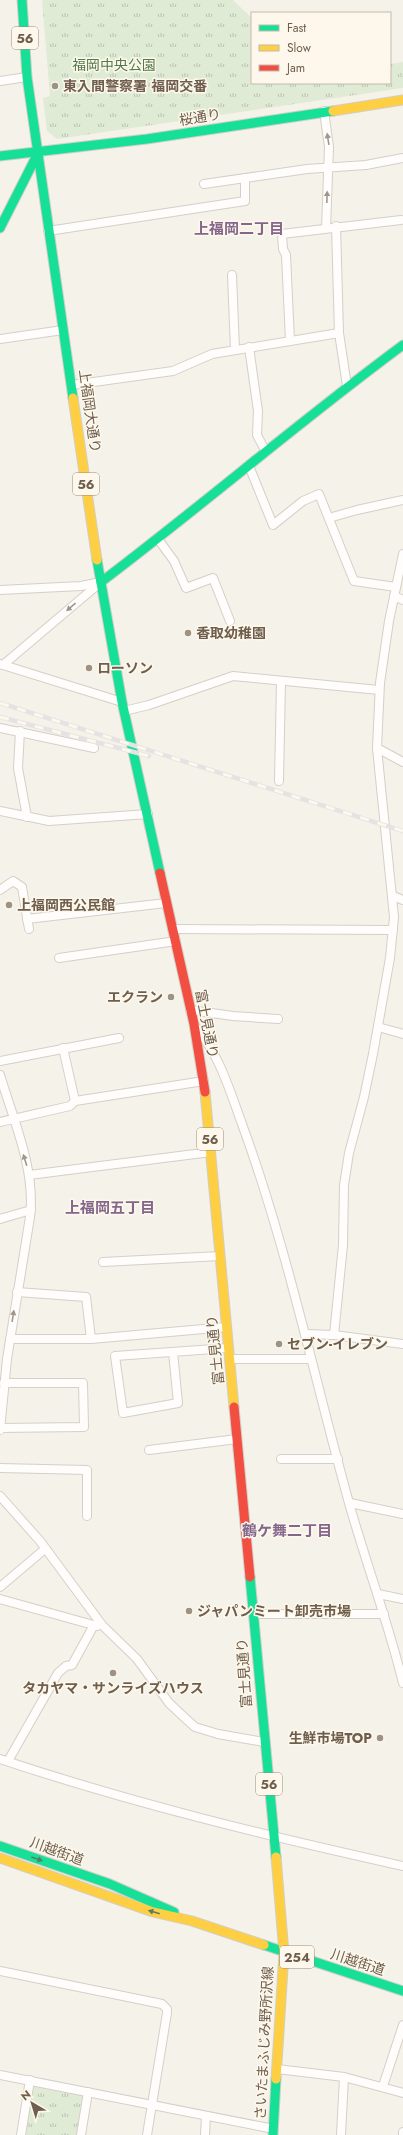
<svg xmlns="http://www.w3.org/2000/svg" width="403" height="2135" font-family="Jost,'Noto Sans JP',sans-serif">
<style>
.park{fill:url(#park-tufts)}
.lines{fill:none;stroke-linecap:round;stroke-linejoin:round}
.street-casing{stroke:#d4cfc8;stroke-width:10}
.fast-casing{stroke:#d3cec5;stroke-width:11}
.slow-casing{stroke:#d3cec5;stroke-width:11}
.jam-casing{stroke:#d3cec5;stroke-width:11}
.street{stroke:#fefdfc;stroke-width:8}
.fast{stroke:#16e098;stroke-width:9}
.slow{stroke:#ffcf43;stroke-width:9}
.jam{stroke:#f24e42;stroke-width:9}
.rail-casing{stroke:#e4e2e3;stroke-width:4.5}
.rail{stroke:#fdf8eb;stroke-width:3;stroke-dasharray:9;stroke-linecap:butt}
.oneway{fill:#a1968b}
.oneway2{fill:#597e60}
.poi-dot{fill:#9e9285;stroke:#fdf8eb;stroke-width:1.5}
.labels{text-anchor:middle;stroke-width:3;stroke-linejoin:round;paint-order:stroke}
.shield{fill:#fdf8eb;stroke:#9a8c7d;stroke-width:1}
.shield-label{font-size:13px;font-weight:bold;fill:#6f5e4e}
.park-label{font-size:14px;fill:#527a4a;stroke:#fdf8eb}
.poi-label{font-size:14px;font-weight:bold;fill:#6f5e4e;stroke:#fdf8eb;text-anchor:start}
.street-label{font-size:14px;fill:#6f5e4e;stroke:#fdf8eb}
.neighbourhood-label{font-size:15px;font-weight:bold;fill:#84668c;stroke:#fdf8eb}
</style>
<defs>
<pattern id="park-tufts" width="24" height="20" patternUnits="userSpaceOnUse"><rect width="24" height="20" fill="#e0ebd6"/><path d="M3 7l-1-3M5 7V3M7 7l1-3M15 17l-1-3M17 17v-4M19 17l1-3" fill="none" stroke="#bac2b0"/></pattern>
</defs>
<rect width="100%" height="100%" fill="#f5f2ea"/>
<!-- park -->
<g class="park">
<path d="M42 0H233L252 18V83H390V64L403 62V88L57 139 47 131 43 98 50 96Z"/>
<path d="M37 2085 81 2095 83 2097 77 2135H26L33 2088Z"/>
</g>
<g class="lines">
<defs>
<g id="street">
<path d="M0 81 27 77"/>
<path d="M324 111 329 147 326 228"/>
<path d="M204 184 307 169 366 165 403 158"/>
<path d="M336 226 339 333 347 386"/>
<path d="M48 231 245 201V178"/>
<path d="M232 275 235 350"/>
<path d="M0 339 63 330"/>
<path d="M290 341 286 255 283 249 282 234 401 220"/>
<path d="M249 347 258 411 257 435 266 452"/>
<path d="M72 385 173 371 212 354 339 333"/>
<path d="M249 466 273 525 303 501 319 494 354 581 396 587"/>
<path d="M329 518 357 510 403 500"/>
<path d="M158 539 174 561 186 588 213 578 230 621"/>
<path d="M0 590 81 586 96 583"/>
<path d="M394 596 403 600"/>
<path d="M0 664 122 702"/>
<path d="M3 665 101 582"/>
<path d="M124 711 149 705 233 676 379 690"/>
<path d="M0 728 94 748"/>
<path d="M20 731 18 768 27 817"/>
<path d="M377 748 403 762"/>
<path d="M279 781 281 681"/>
<path d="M0 811 49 821 148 814"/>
<path d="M0 890 13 881 22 887 29 929"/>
<path d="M393 896 403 900"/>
<path d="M27 919 166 903"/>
<path d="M173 929 393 930"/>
<path d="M59 958 176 941"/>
<path d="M190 1010 233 1016 278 1019"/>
<path d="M194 1025C218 1051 230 1091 242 1124 287 1247 314 1377 349 1503 366 1563 388 1622 403 1683"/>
<path d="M378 1027 403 1034"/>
<path d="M0 1061 119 1038"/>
<path d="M0 1075C13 1119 36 1170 30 1217L7 1359 0 1430"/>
<path d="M75 1101 204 1081"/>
<path d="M0 1122 70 1106 75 1101 63 1048"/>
<path d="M29 1175 211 1152"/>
<path d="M0 1219 31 1210"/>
<path d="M103 1262 220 1256"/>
<path d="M17 1292 86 1297 91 1339"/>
<path d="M305 1334 334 1335 403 1344"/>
<path d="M334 1335 343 1245 344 1185 349 1153 364 1097 373 1054 390 958 394 917 377 748 380 683 389 621 403 554"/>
<path d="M10 1339H91L226 1327"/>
<path d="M173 1352 178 1403 123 1413 115 1356 228 1348"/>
<path d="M230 1359H311"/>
<path d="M0 1428 84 1427 83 1383H4"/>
<path d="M149 1450 237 1439"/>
<path d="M281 1459H338"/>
<path d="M0 1468 87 1470V1516"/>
<path d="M0 1496 40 1541 102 1625 137 1659 169 1703 185 1718 195 1727 218 1734 264 1742"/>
<path d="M350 1503 403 1514"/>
<path d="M0 1587 45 1549"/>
<path d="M378 1594 403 1599"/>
<path d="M0 1599 97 1626"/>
<path d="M254 1614H384"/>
<path d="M0 1759C132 1803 267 1836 403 1866"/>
<path d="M8 1761 58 1673 66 1666 72 1665 94 1625"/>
<path d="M0 1971 162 2004 167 2009V2013L147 2135"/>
<path d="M277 2069 344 2077 403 2093"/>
<path d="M0 2075 274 2129"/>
<path d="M383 2086 403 2025"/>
<path d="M21 2135 30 2080"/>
<path d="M81 2135 88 2092"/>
<path d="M205 2135 206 2116"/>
<path d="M341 2135 344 2077"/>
<path d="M403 2135V2132"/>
</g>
<g id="fast">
<path d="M22 0 27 77 73 398"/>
<path d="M0 156 147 139 333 111"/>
<path d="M0 228 38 153"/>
<path d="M97 560 122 702 160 873"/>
<path d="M101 582C203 505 300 421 403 345"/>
<path d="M250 1577 276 1857"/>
<path d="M0 1846 110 1884 174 1912"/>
<path d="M264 1945 403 1991"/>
<path d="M273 2135 276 2079"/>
</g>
<g id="slow">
<path d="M333 111 403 100"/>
<path d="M73 398 97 560"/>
<path d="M205 1092 234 1407"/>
<path d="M276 1857 284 1953 276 2079"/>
<path d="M0 1858 153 1912 192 1921 264 1945"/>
</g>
<g id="jam">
<path d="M160 873 194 1024 205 1092"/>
<path d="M234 1407 250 1577"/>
</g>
</defs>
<!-- street casing -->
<use href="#street" class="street-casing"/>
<!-- fast casing -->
<use href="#fast" class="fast-casing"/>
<!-- slow casing -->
<use href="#slow" class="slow-casing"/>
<!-- jam casing -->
<use href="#jam" class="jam-casing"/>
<!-- street -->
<use href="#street" class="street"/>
<!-- fast -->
<use href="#fast" class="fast"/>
<!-- slow -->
<use href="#slow" class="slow"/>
<!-- jam -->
<use href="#jam" class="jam"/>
<defs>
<g id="rail">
<path d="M0 703 403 831"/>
<path d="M0 717 149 756"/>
</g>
</defs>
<!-- rail casing -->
<use href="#rail" class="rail-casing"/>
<!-- rail -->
<use href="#rail" class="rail"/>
</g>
<!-- one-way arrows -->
<defs><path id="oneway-solid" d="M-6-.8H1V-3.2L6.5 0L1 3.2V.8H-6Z"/></defs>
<g class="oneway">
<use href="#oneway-solid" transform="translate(328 139) rotate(-99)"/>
<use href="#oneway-solid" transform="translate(327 197) rotate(-88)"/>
<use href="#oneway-solid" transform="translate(71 607) rotate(139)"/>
<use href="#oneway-solid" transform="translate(25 1160) rotate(-107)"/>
<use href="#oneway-solid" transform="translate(13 1316) rotate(-81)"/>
</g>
<g class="oneway2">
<use href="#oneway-solid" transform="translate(37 1859) rotate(19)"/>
<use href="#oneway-solid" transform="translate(154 1912) rotate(-164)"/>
</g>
<!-- markers -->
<g class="poi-dot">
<circle cx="55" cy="86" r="4"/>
<circle cx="188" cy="633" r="4"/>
<circle cx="89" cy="668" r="4"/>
<circle cx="9" cy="905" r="4"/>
<circle cx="171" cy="997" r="4"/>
<circle cx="279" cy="1344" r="4"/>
<circle cx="189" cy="1611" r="4"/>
<circle cx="113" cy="1673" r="4"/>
<circle cx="380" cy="1738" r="4"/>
</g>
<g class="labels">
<!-- shield labels -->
<g class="shield">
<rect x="12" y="27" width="26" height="22" rx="3"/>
<rect x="73" y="473" width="26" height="22" rx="3"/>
<rect x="197" y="1128" width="26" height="22" rx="3"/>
<rect x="256" y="1773" width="26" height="22" rx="3"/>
<rect x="280" y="1946" width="34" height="22" rx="3"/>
</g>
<g class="shield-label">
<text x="25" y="43">56</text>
<text x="86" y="489">56</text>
<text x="210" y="1144">56</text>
<text x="269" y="1789">56</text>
<text x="297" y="1962">254</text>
</g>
<!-- park labels -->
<g class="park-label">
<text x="114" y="70">福岡中央公園</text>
</g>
<!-- poi labels -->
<g class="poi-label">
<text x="63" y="91">東入間警察署 福岡交番</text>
<text x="196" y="638">香取幼稚園</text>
<text x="97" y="673">ローソン</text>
<text x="17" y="910">上福岡西公民館</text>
<text x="163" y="1002" text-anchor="end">エクラン</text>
<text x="287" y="1349">セブン-イレブン</text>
<text x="197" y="1616">ジャパンミート卸売市場</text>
<text x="113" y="1693" text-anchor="middle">タカヤマ・サンライズハウス</text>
<text x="372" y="1743" text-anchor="end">生鮮市場TOP</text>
</g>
<!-- street labels -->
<g class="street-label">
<text transform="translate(200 117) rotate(-9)" y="5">桜通り</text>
<text transform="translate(90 411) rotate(82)" y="5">上福岡大通り</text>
<text transform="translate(207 1024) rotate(79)" y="5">富士見通り</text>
<text transform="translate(215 1350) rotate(-96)" y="5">富士見通り</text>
<text transform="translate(244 1673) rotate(-94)" y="5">富士見通り</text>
<text transform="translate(57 1851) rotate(20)" y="5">川越街道</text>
<text transform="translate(358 1962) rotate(18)" y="5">川越街道</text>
<text transform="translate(264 2043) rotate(-87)" y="5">さいたまふじみ野所沢線</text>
</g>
<!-- neighbourhood labels -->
<g class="neighbourhood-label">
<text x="239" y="234">上福岡二丁目</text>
<text x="110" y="1213">上福岡五丁目</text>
<text x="287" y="1536">鶴ケ舞二丁目</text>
</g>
</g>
<!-- legend -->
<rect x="251" y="12" width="140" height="72" fill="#fdf8eb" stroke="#c4baac"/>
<rect x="259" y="25" width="20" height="6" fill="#16e098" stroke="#c4baac"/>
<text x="287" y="32" font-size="12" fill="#6f5e4e">Fast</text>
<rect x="259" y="45" width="20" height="6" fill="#ffcf43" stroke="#c4baac"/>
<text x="287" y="52" font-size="12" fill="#6f5e4e">Slow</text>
<rect x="259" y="65" width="20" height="6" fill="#f24e42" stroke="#c4baac"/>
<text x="287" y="72" font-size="12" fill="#6f5e4e">Jam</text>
<!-- north arrow -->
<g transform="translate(32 2103) rotate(322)" stroke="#fdf8eb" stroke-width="3" paint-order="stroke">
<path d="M0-3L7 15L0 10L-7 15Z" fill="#6f5e4e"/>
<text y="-6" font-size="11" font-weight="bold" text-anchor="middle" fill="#6f5e4e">N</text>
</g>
</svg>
